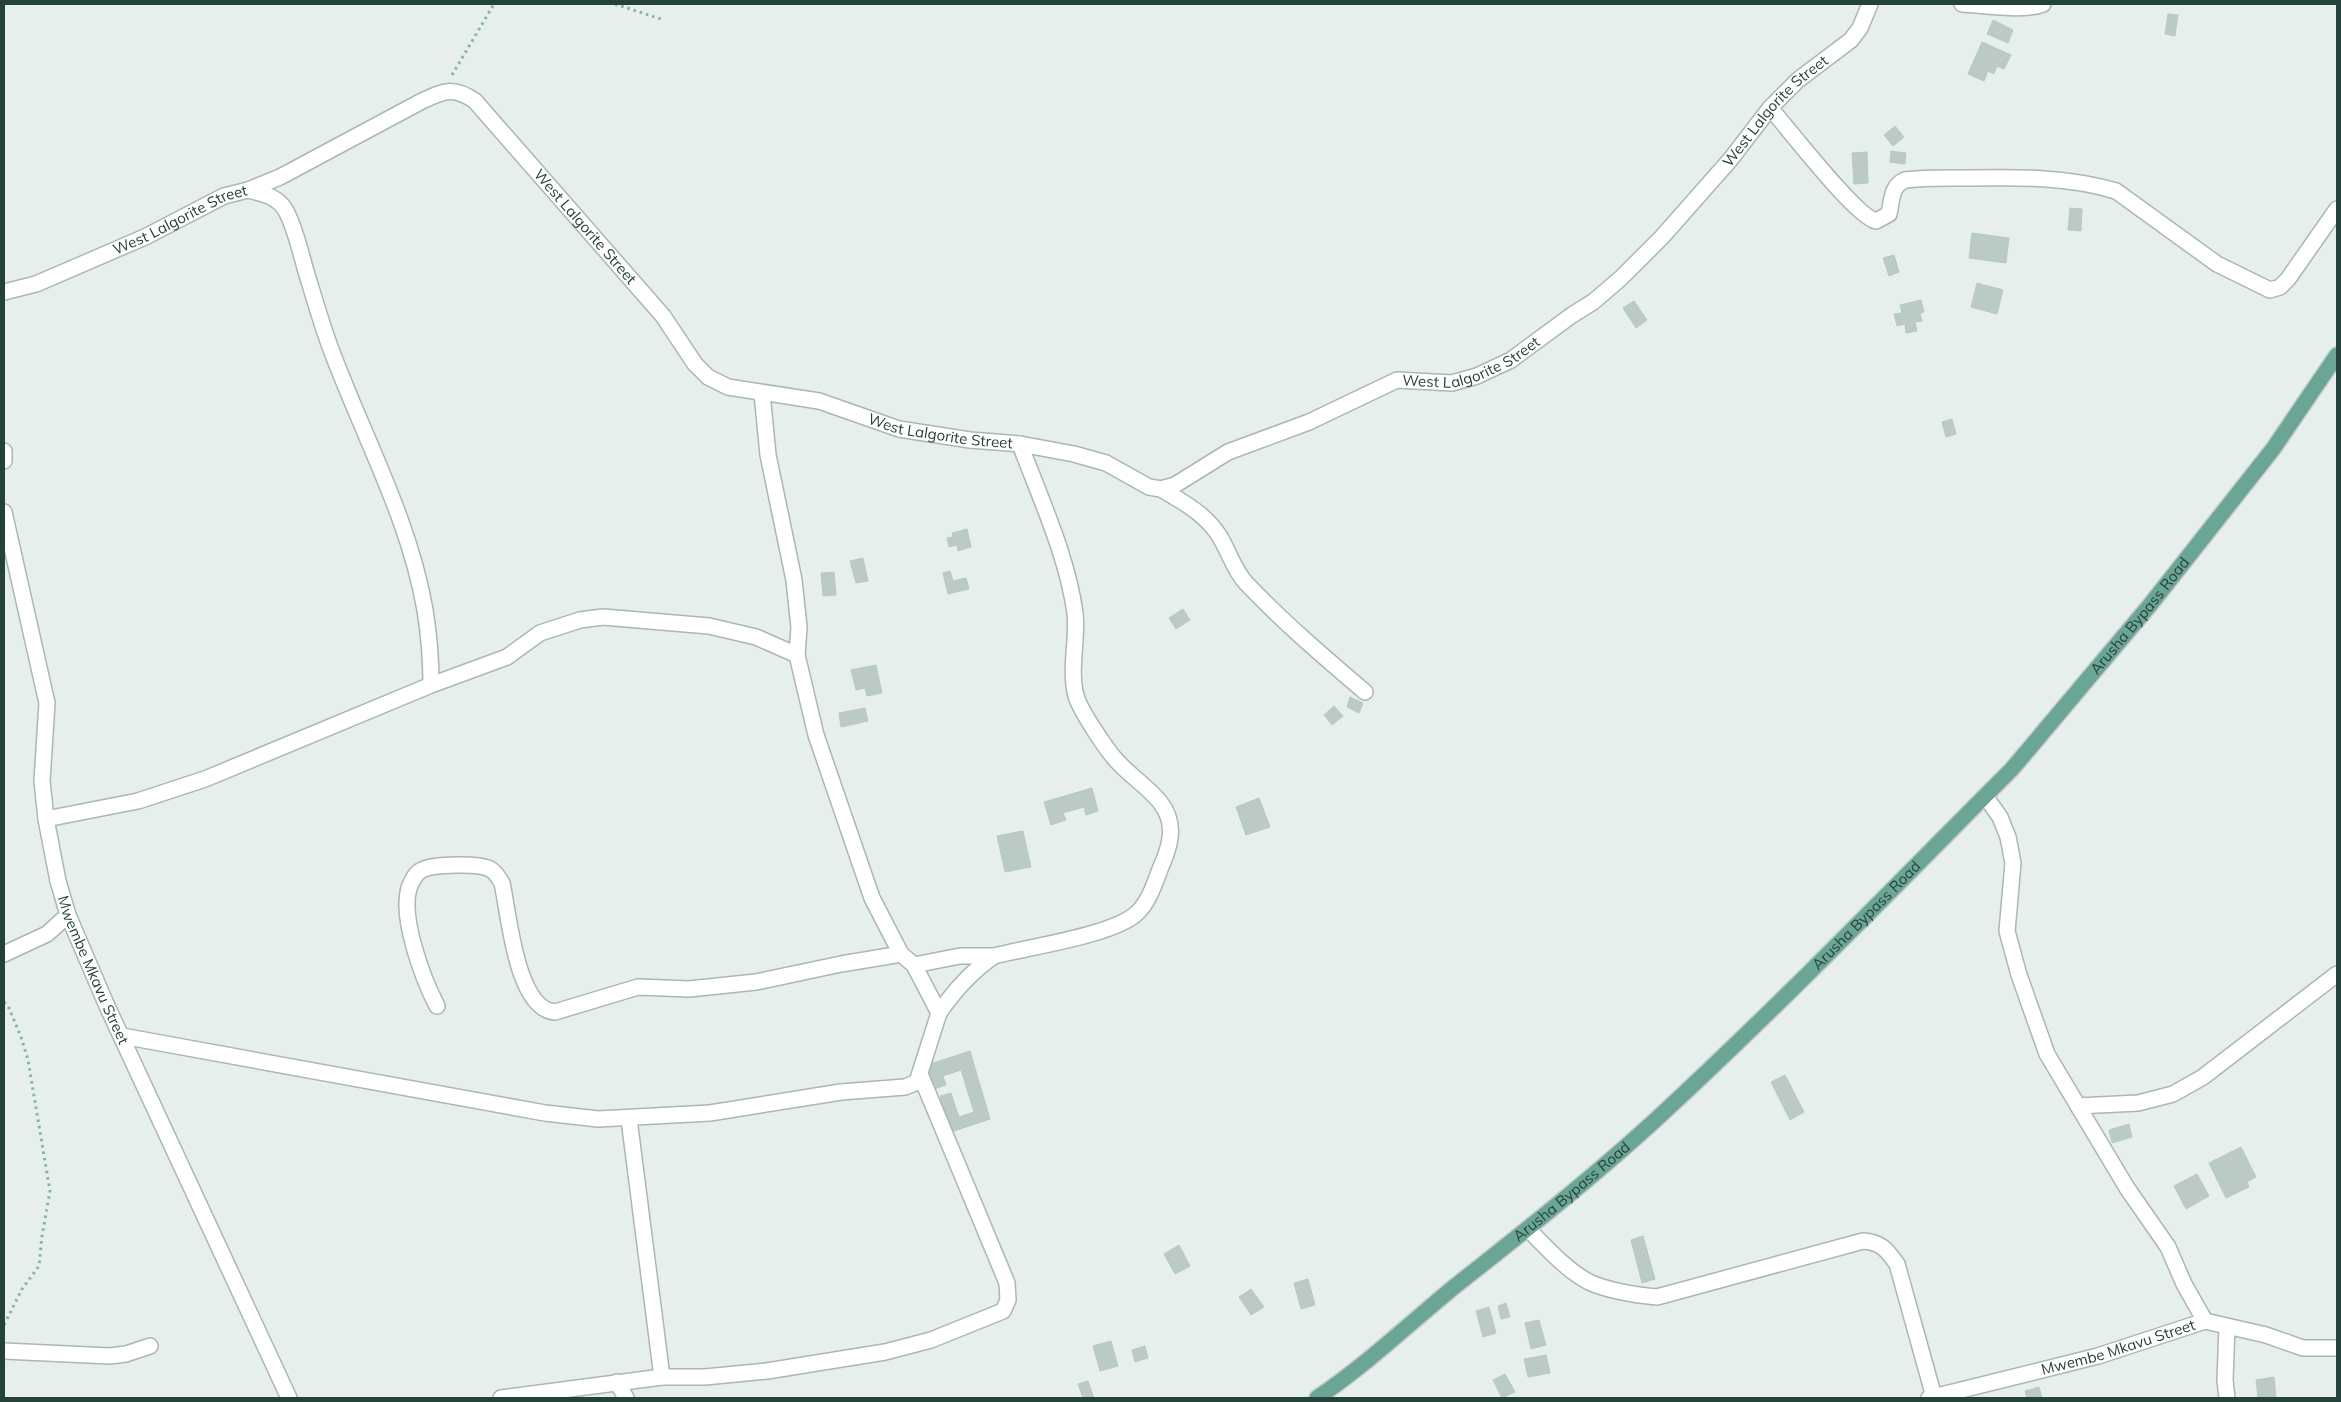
<svg xmlns="http://www.w3.org/2000/svg" width="2341" height="1402" font-family="Mulish,sans-serif">
<style>
.building{fill:#bbcac4;stroke:#b8c9c2}
.lines{fill:none;stroke-linecap:round;stroke-linejoin:round}
.minor-casing{stroke:#a8b8b2;stroke-width:18}
.major-casing{stroke:#c2cac8;stroke-width:18}
.path{stroke:#86b3a5;stroke-width:3;stroke-dasharray:2.5 4;stroke-linecap:butt}
.minor{stroke:#fff;stroke-width:15}
.major{stroke:#6aa596;stroke-width:15}
.labels{text-anchor:middle;stroke-width:4.5;stroke-linejoin:round;paint-order:stroke}
.street-label{font-size:15px;fill:#24423a;stroke:#f7fbf9}
</style>
<rect width="100%" height="100%" fill="#e6efeb"/>
<!-- building -->
<g class="building">
<path d="M2168 14 2178 15 2175 36 2165 34Z"/>
<path d="M1993 20 2013 30 2008 43 1987 34Z"/>
<path d="M1982 42 2011 55 2004 69 1997 66 1994 74 1988 71 1984 81 1968 74Z"/>
<path d="M1895 126 1904 137 1893 146 1884 135Z"/>
<path d="M1891 151 1906 153 1905 164 1890 162Z"/>
<path d="M1867 152 1868 183 1854 184 1852 153Z"/>
<path d="M2070 208 2082 209 2081 231 2068 230Z"/>
<path d="M1972 233 2009 238 2006 263 1969 258Z"/>
<path d="M1894 255 1899 272 1889 276 1883 258Z"/>
<path d="M1977 283 2003 290 1997 314 1971 307Z"/>
<path d="M1921 300 1924 312 1920 313 1922 321 1915 322 1917 331 1906 333 1905 324 1897 326 1894 314 1902 313 1900 305Z"/>
<path d="M1634 301 1647 320 1636 328 1623 308Z"/>
<path d="M1952 419 1956 434 1946 437 1942 422Z"/>
<path d="M967 529 971 547 958 551 957 545 949 547 947 538 953 537 952 533Z"/>
<path d="M863 558 868 581 856 583 850 561Z"/>
<path d="M950 571 953 581 966 578 969 589 948 594 943 573Z"/>
<path d="M834 572 836 595 823 596 821 573Z"/>
<path d="M1183 609 1190 620 1176 629 1169 618Z"/>
<path d="M876 665 882 693 867 696 865 688 856 690 851 670Z"/>
<path d="M1350 697 1363 703 1359 713 1347 707Z"/>
<path d="M1334 706 1343 716 1332 725 1324 715Z"/>
<path d="M865 708 868 721 841 727 839 713Z"/>
<path d="M1092 788 1098 811 1086 815 1084 807 1063 813 1066 820 1051 825 1044 802Z"/>
<path d="M1259 798 1270 827 1246 835 1236 807Z"/>
<path d="M1023 831 1031 867 1005 872 997 836Z"/>
<path d="M970 1051 990 1119 951 1132 940 1096 951 1093 959 1117 974 1112 961 1070 943 1076 946 1085 934 1089 927 1065Z"/>
<path d="M1785 1075 1804 1112 1790 1120 1771 1082Z"/>
<path d="M2129 1124 2132 1137 2112 1143 2109 1130Z"/>
<path d="M2241 1147 2256 1177 2247 1182 2249 1187 2226 1198 2209 1163Z"/>
<path d="M2197 1174 2209 1196 2186 1209 2174 1186Z"/>
<path d="M1643 1236 1655 1279 1642 1283 1631 1240Z"/>
<path d="M1179 1245 1190 1266 1175 1274 1164 1254Z"/>
<path d="M1308 1279 1315 1305 1301 1309 1294 1283Z"/>
<path d="M1251 1289 1264 1307 1251 1315 1239 1297Z"/>
<path d="M1506 1303 1510 1317 1501 1319 1498 1306Z"/>
<path d="M1489 1307 1496 1333 1483 1337 1476 1311Z"/>
<path d="M1539 1320 1546 1345 1531 1349 1525 1323Z"/>
<path d="M1111 1341 1118 1366 1100 1371 1093 1346Z"/>
<path d="M1145 1346 1148 1358 1135 1362 1132 1350Z"/>
<path d="M1546 1355 1550 1373 1528 1377 1524 1359Z"/>
<path d="M1505 1374 1515 1392 1502 1398 1493 1380Z"/>
<path d="M2274 1377 2276 1398H2258L2256 1380Z"/>
<path d="M1088 1381 1094 1398H1083L1078 1384Z"/>
<path d="M2039 1387 2042 1398H2027L2025 1391Z"/>
</g>
<g class="lines">
<defs>
<g id="minor">
<path d="M1962 4C1985 5 2022 12 2043 4"/>
<path d="M1770 108C1789 129 1855 216 1876 221L1889 214C1892 200 1891 186 1905 180 1927 177 1949 178 1971 178 2019 177 2069 177 2116 191L2217 264 2270 290 2280 287 2288 279 2337 209"/>
<path d="M248 190C263 194 278 196 286 211 295 228 300 250 305 268 313 294 320 319 329 344 361 432 409 517 425 610 429 635 431 660 431 685"/>
<path id="s1" d="M4 292 36 284 145 237 224 196 248 190 280 177 422 101C444 91 453 86 475 101L663 316 695 364 708 377 728 387 819 401 899 429 970 440 1020 444 1074 454 1106 463 1149 487 1161 489 1175 485 1228 452 1309 422 1397 380 1452 383 1477 376 1511 360 1572 315 1593 302 1621 278 1662 237 1730 160 1770 108 1798 80 1851 40 1860 28 1870 4"/>
<path d="M4 451V461"/>
<path d="M1161 489C1183 502 1206 514 1220 537 1229 552 1234 570 1246 583 1283 622 1324 657 1365 692"/>
<path id="s2" d="M4 512 47 703 42 781 46 819 58 881 68 915 107 1006 289 1398"/>
<path d="M1985 796 2000 817 2008 837 2013 863 2007 931 2019 975 2047 1054 2127 1188 2168 1247 2184 1284 2205 1321"/>
<path d="M46 819 138 801 205 779 431 685 507 657 540 633 580 620 603 617 709 626 756 637 797 655"/>
<path d="M4 954 47 934 68 915"/>
<path d="M914 965 960 956H994"/>
<path d="M437 1006C423 979 400 918 409 888 412 881 415 873 422 870 433 864 479 863 490 869 496 872 498 877 502 883 509 914 516 1009 555 1012L638 987 689 989 756 982 841 964 901 954"/>
<path d="M939 1013C954 991 972 971 994 956 1028 947 1116 935 1138 912 1151 899 1156 878 1163 862 1172 841 1175 821 1160 802 1147 786 1129 775 1116 760 1106 749 1080 710 1076 696 1069 668 1078 640 1075 613 1067 555 1040 498 1020 444"/>
<path d="M122 1036 545 1113 598 1119 710 1113 841 1092 905 1087 917 1082 939 1013 914 965 901 954 872 898 816 735 797 655 799 627 794 580 768 455 762 393"/>
<path d="M2078 1106 2138 1103 2173 1094 2203 1077 2337 974"/>
<path d="M629 1119 662 1377"/>
<path d="M1528 1229C1546 1247 1566 1270 1589 1282 1609 1291 1635 1295 1657 1297L1863 1241C1881 1242 1887 1250 1897 1264L1934 1397"/>
<path d="M2227 1327 2225 1380 2227 1398"/>
<path d="M4 1351 110 1356 126 1354 150 1346"/>
<path d="M617 1382 626 1398"/>
<path d="M501 1398 662 1377H705L767 1371 885 1352 931 1340 1003 1311 1008 1300 1007 1283 920 1074"/>
<path id="s3" d="M1929 1398 2098 1356 2205 1321 2266 1335 2303 1348H2337"/>
</g>
<g id="major">
<path id="s4" d="M1317 1398C1366 1365 1409 1324 1454 1287 1525 1231 1596 1175 1663 1113 1773 1011 1879 903 1985 796L2012 769 2150 605 2273 449 2337 355"/>
</g>
</defs>
<!-- minor casing -->
<use href="#minor" class="minor-casing"/>
<!-- major casing -->
<use href="#major" class="major-casing"/>
<!-- path -->
<g class="path">
<path d="M615 4 664 20"/>
<path d="M452 75 494 4"/>
<path d="M4 1002 9 1008 21 1037 28 1060 50 1191 42 1236 39 1266 22 1289 4 1325"/>
</g>
<!-- minor -->
<use href="#minor" class="minor"/>
<!-- major -->
<use href="#major" class="major"/>
</g>
<g class="labels">
<!-- street labels -->
<g class="street-label">
<text dy="5" stroke="none"><textPath href="#s1" startOffset="2095">West Lalgorite Street</textPath></text>
<text dy="5" stroke="none"><textPath href="#s1" startOffset="191">West Lalgorite Street</textPath></text>
<text dy="5" stroke="none"><textPath href="#s1" startOffset="685">West Lalgorite Street</textPath></text>
<text dy="5" stroke="none"><textPath href="#s1" startOffset="1690">West Lalgorite Street</textPath></text>
<text dy="5" stroke="none"><textPath href="#s1" startOffset="1120">West Lalgorite Street</textPath></text>
<text dy="5" stroke="none"><textPath href="#s4" startOffset="1138">Arusha Bypass Road</textPath></text>
<text dy="5" stroke="none"><textPath href="#s4" startOffset="732">Arusha Bypass Road</textPath></text>
<text dy="5" stroke="none"><textPath href="#s2" startOffset="471">Mwembe Mkavu Street</textPath></text>
<text dy="5" stroke="none"><textPath href="#s4" startOffset="328">Arusha Bypass Road</textPath></text>
<text dy="5" stroke="none"><textPath href="#s3" startOffset="196">Mwembe Mkavu Street</textPath></text>
</g>
</g>
<!-- border -->
<rect width="2341" height="1402" fill="none" stroke="#24423a" stroke-width="10"/>
</svg>
